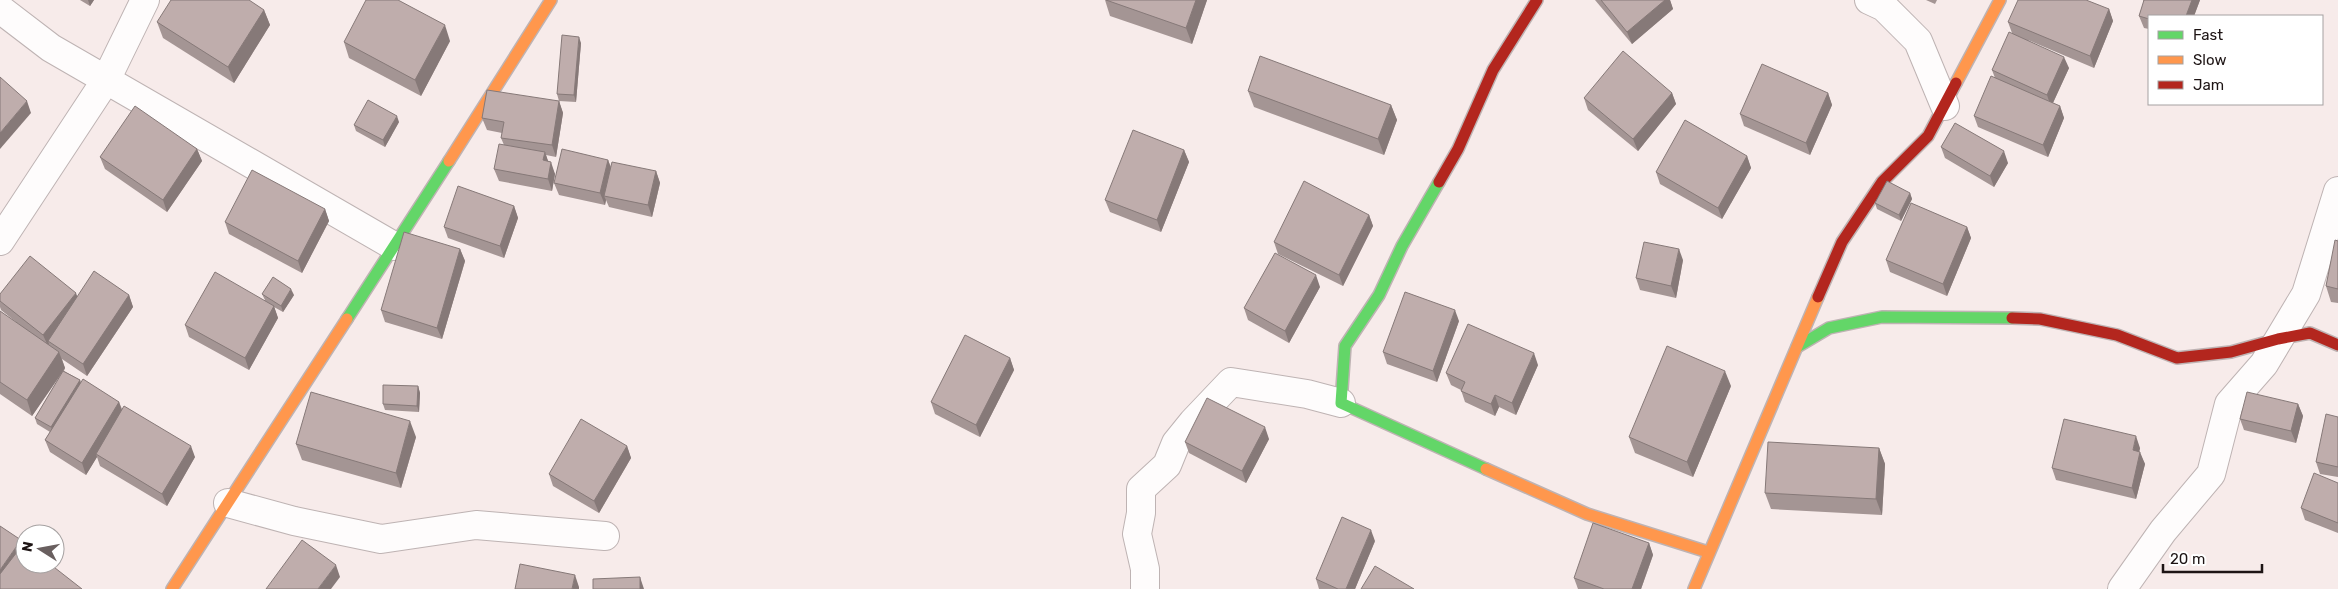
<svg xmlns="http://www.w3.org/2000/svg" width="2338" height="589" font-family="Rubik,sans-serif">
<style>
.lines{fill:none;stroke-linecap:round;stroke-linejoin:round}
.street-casing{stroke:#beb3b3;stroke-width:30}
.fast-casing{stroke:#beb3b3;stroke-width:14}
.slow-casing{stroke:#beb3b3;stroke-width:14}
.jam-casing{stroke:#beb3b3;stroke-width:14}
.street{stroke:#fefcfc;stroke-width:28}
.fast{stroke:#63d668;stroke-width:11}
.slow{stroke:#ff974d;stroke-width:11}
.jam{stroke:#b3261e;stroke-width:11}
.wall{fill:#a49594}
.shaded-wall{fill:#867978}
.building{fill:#bfadac;stroke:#867978}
</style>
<rect width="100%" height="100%" fill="#f7ebea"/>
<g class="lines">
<defs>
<g id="street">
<path d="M1869 0 1884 7 1918 41 1945 106"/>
<path d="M0 9 51 48 394 246"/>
<path d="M0 241 106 80 145 0"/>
<path d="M228 503 294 521 381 539 476 525 605 536"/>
<path d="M1145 589V569L1137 534 1141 513V489L1167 465 1176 443 1193 422 1231 382 1307 394 1341 403"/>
<path d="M2122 589 2163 531 2211 474 2229 404 2264 364 2306 294 2338 191"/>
</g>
<g id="fast">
<path d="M1439 182 1402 246 1379 295 1345 346 1341 403 1486 469"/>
<path d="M347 319 449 161"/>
<path d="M1797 347 1829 328 1882 317 2012 318"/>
</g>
<g id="slow">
<path d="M1956 83 2000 0"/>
<path d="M449 161 551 0"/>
<path d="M1486 469 1587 514 1708 552"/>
<path d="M172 589 347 319"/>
<path d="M1694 589 1818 297"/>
</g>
<g id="jam">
<path d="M1439 182 1458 149 1493 70 1537 0"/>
<path d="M1818 297 1842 242 1882 182 1928 136 1956 83"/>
<path d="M2012 318 2040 319 2117 335 2177 358 2231 352 2278 339 2310 333 2338 345"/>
</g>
</defs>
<!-- street casing -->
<use href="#street" class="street-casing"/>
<!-- fast casing -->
<use href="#fast" class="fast-casing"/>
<!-- slow casing -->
<use href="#slow" class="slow-casing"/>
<!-- jam casing -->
<use href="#jam" class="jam-casing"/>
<!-- street -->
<use href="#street" class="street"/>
<!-- fast -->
<use href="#fast" class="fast"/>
<!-- slow -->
<use href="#slow" class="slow"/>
<!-- jam -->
<use href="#jam" class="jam"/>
</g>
<!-- wall -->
<g class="wall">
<path d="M80 0H94L90 6Z"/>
<path d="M1105 0H1207L1192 44 1110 16Z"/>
<path d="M1595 0H1670L1673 9 1632 44Z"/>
<path d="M1926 0H1937L1935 4Z"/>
<path d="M2143 0H2200L2194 16H2149V29L2144 28 2139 16 2144 2Z"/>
<path d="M2109 9 2113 21 2094 68 2028 40 2069 68 2053 103 2060 106 2064 118 2048 157 1978 127 1974 116 1995 78 1992 70 2012 33 2008 22Z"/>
<path d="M264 10 270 25 234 83 163 38 157 22Z"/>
<path d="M450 41 421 96 349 58 344 42Z"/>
<path d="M581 43 576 102 559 101 557 94Z"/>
<path d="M1248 91 1391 105 1397 120 1384 155 1254 107Z"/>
<path d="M1672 93 1676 104 1638 151 1588 110 1584 98Z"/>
<path d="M1828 93 1832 105 1810 155 1744 126 1740 114Z"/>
<path d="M559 101 563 113 556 157 546 155 548 161 555 174 552 191 499 181 494 169 504 145 501 138 502 133 487 130 482 118Z"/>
<path d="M399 122 385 147 356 131 354 125Z"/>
<path d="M1941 147 2008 163 1994 187 1945 158Z"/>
<path d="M197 149 202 161 167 212 105 169 100 157Z"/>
<path d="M1184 150 1189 162 1161 232 1110 212 1105 200Z"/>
<path d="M1747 156 1751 168 1722 219 1660 184 1656 172Z"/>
<path d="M608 160 611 167 656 171 660 183 652 217 609 207 606 200 605 205 559 195 554 183Z"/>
<path d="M1910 193 1912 199 1901 221 1877 209 1875 203Z"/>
<path d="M514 206 518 218 504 258 448 238 444 227Z"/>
<path d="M325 209 329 221 302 273 229 234 225 222Z"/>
<path d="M1369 215 1373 226 1343 286 1278 254 1274 242Z"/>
<path d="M1967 227 1971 238 1947 296 1890 272 1886 260Z"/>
<path d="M2338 241V303L2331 302 2326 286Z"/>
<path d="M460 249 465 261 442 339 385 322 381 310Z"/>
<path d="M1683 260 1676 298 1640 290 1636 278Z"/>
<path d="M1320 287 1289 343 1248 320 1244 308Z"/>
<path d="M0 294 77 296 129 295 133 307 87 376 62 359 65 368 64 371 80 380 81 383 119 402 122 409 195 457 167 506 100 466 97 457 86 475 50 452 45 440 50 432 37 424 35 418 62 373 32 416 0 394V311L21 326 1 310 0 307Z"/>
<path d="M262 294 294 295 283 312 274 307 278 318 249 370 189 337 185 325 265 300Z"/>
<path d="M1459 321 1437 382 1387 364 1383 352Z"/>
<path d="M1010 358 1014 370 980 437 935 414 931 402Z"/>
<path d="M1538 365 1516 415 1499 407 1495 416 1465 402 1461 390 1451 385 1446 373Z"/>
<path d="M418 386 420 393 419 412 385 410 383 404Z"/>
<path d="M1731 386 1693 477 1635 453 1629 437Z"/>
<path d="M2298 404 2303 416 2296 443 2244 430 2240 419Z"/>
<path d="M2338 417V477L2320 474 2316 462Z"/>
<path d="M416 437 401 488 302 460 296 444Z"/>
<path d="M1269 439 1246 483 1189 453 1185 442Z"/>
<path d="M627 446 631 458 599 513 553 486 549 474Z"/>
<path d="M1879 448 1885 464 1882 515 1771 509 1765 493Z"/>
<path d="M2140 448 2139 452 2145 464 2136 499 2056 480 2052 468Z"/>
<path d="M2338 483V533L2305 520 2301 508Z"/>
<path d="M1375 541 1355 589H1319L1316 579Z"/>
<path d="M1649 543 1653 555 1641 589H1578L1574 578Z"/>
</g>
<!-- shaded-wall -->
<g class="shaded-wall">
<path d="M88 0H94L90 6Z"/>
<path d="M1196 0H1207L1192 44 1186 28Z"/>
<path d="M1665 0H1670L1673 9 1632 44 1627 32Z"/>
<path d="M2192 0H2200L2194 16H2186Z"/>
<path d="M2109 9 2113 21 2094 68 2090 56Z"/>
<path d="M264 10 270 25 234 83 228 67Z"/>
<path d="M445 25 450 41 421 96 415 80Z"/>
<path d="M579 37 581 43 576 102 574 95Z"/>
<path d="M2064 57 2069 68 2051 107 2047 95Z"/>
<path d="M1672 93 1676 104 1638 151 1633 139Z"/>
<path d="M1828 93 1832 105 1810 155 1806 143Z"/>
<path d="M27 101 31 113 0 149V133Z"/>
<path d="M559 101 563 113 556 157 552 145Z"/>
<path d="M1391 105 1397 120 1384 155 1378 139Z"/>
<path d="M2060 106 2064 118 2048 157 2043 145Z"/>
<path d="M397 116 399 122 385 147 383 140Z"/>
<path d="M197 149 202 161 167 212 163 200Z"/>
<path d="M1184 150 1189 162 1161 232 1157 220Z"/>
<path d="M2004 151 2008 163 1994 187 1990 176Z"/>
<path d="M545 152 549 164 543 160Z"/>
<path d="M1747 156 1751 168 1722 219 1718 208Z"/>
<path d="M608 160 612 171 604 196 606 200 605 205 600 193Z"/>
<path d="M551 162 555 174 552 191 548 179Z"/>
<path d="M656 171 660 183 652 217 648 205Z"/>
<path d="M1910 193 1912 199 1901 221 1899 215Z"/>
<path d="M514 206 518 218 504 258 500 246Z"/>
<path d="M325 209 329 221 302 273 298 261Z"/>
<path d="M1369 215 1373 226 1343 286 1339 275Z"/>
<path d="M1967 227 1971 238 1947 296 1943 284Z"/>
<path d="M460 249 465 261 442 339 437 328Z"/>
<path d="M1679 249 1683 260 1676 298 1671 286Z"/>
<path d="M1316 275 1320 287 1289 343 1285 331Z"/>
<path d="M291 289 294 295 283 312 281 306Z"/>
<path d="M76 293 80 304 48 341 49 344 48 346 43 335Z"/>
<path d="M129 295 133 307 87 376 83 364Z"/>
<path d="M274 306 278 318 249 370 245 358Z"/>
<path d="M1455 310 1459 321 1437 382 1433 371Z"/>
<path d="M59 352 65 368 32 416 27 400Z"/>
<path d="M1534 353 1538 365 1516 415 1512 403Z"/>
<path d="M1010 358 1014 370 980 437 976 425Z"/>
<path d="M1725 371 1731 386 1693 477 1687 462Z"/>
<path d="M80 380 82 387 54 434 51 427Z"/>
<path d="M418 386 420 393 419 412 417 406Z"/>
<path d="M1495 395 1499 407 1495 416 1491 404Z"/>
<path d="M119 402 123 414 96 454 97 457 86 475 82 463Z"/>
<path d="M2298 404 2303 416 2296 443 2291 431Z"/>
<path d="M410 421 416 437 401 488 396 473Z"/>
<path d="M1265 427 1269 439 1246 483 1242 471Z"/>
<path d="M2136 436 2140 448 2137 462 2133 450Z"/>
<path d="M191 446 195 457 167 506 162 494Z"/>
<path d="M627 446 631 458 599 513 594 501Z"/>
<path d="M1879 448 1885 464 1882 515 1876 499Z"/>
<path d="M2140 452 2145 464 2136 499 2132 488Z"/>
<path d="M1371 530 1375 541 1355 589H1346Z"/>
<path d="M21 540 25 552 0 588V570Z"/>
<path d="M1649 543 1653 555 1641 589H1632Z"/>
<path d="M336 565 340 577 331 589H318Z"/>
<path d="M575 575 579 587V589H572Z"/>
<path d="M640 577 644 589H640Z"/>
</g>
<!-- building -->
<g class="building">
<path d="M171 0H249L264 10 228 67 157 22Z"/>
<path d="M366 0H398L445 25 415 80 344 42Z"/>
<path d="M1106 0H1196L1186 28Z"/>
<path d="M1601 0H1665L1627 32Z"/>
<path d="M2018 0H2086L2109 9 2090 56 2008 22Z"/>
<path d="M2144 0H2192L2186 16H2149V19L2139 16Z"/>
<path d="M2009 32 2064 57 2047 95 1992 70Z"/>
<path d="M562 35 579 37 574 95 557 94Z"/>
<path d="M1623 51 1672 93 1633 139 1584 98Z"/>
<path d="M1260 56 1391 105 1378 139 1248 91Z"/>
<path d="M1762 64 1828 93 1806 143 1740 114Z"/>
<path d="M1991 76 2060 106 2043 145 1974 116Z"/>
<path d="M0 77 27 101 0 133Z"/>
<path d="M487 90 559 101 552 145 501 138 504 122 482 118Z"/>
<path d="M368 100 397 116 383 140 354 125Z"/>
<path d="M135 106 197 149 163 200 100 157Z"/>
<path d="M1685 120 1747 156 1718 208 1656 172Z"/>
<path d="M1955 123 2004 151 1990 176 1941 147Z"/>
<path d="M1133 130 1184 150 1157 220 1105 200Z"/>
<path d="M499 144 545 152 543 160 551 162 548 179 494 169Z"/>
<path d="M562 149 608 160 600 193 554 183Z"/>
<path d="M612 162 656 171 648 205 604 196Z"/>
<path d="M252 170 325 209 298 261 225 222Z"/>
<path d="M1304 181 1369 215 1339 275 1274 242Z"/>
<path d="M1887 181 1910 193 1899 215 1875 203Z"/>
<path d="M458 186 514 206 500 246 444 227Z"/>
<path d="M1911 203 1967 227 1943 284 1886 260Z"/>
<path d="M404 232 460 249 437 328 381 310Z"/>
<path d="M2335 240 2338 241V289L2326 286Z"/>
<path d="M1644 242 1679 249 1671 286 1636 278Z"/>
<path d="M1275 253 1316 275 1285 331 1244 308Z"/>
<path d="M30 256 76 293 43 335 0 301V294Z"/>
<path d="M94 271 129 295 83 364 48 341Z"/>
<path d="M215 272 274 306 245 358 185 325Z"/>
<path d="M273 277 291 289 281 306 262 294Z"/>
<path d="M1405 292 1455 310 1433 371 1383 352Z"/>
<path d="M0 311 59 352 27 400 0 382Z"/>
<path d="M1468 324 1534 353 1512 403 1495 395 1491 404 1461 391 1465 382 1446 373Z"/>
<path d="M965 335 1010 358 976 425 931 402Z"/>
<path d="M1667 346 1725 371 1687 462 1629 437Z"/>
<path d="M63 371 80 380 51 427 35 418Z"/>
<path d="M83 379 119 402 82 463 45 440Z"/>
<path d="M383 385 418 386 417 406 383 404Z"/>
<path d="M311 392 410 421 396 473 296 444Z"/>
<path d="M2247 392 2298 404 2291 431 2240 419Z"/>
<path d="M1207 398 1265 427 1242 471 1185 442Z"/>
<path d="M124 406 191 446 162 494 96 454Z"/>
<path d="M2326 414 2338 417V467L2316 462Z"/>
<path d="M581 419 627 446 594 501 549 474Z"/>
<path d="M2064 419 2136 436 2133 450 2140 452 2132 488 2052 468Z"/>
<path d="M1768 442 1879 448 1876 499 1765 493Z"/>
<path d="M2314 473 2338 483V523L2301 508Z"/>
<path d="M1342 517 1371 530 1346 589H1338L1316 579Z"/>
<path d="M1593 523 1649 543 1632 589H1604L1574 578Z"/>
<path d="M0 526 21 540 0 570Z"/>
<path d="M302 540 336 565 318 589H266Z"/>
<path d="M24 543 25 544V564H50L82 589H0V574Z"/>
<path d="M520 564 575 575 572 589H515Z"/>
<path d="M1375 566 1414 589H1361Z"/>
<path d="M640 577V589H593V579Z"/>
</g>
<!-- legend -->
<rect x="2148" y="15" width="175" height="90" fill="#ffffff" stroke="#a5a1a1"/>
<rect x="2158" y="31" width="25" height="8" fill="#63d668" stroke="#a5a1a1"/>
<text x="2193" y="40" font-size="15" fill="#1d1414">Fast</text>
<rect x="2158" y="56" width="25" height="8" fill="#ff974d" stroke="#a5a1a1"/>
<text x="2193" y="65" font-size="15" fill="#1d1414">Slow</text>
<rect x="2158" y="81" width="25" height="8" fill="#b3261e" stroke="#a5a1a1"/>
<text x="2193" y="90" font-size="15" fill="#1d1414">Jam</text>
<!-- north arrow -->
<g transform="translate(40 549) rotate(281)"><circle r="24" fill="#ffffff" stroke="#a5a1a1"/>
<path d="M0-4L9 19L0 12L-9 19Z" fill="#695f5f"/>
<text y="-8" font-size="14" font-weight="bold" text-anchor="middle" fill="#1d1414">N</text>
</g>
<!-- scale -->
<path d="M2163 564v8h99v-8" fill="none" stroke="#1d1414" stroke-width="2.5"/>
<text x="2170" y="564" font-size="15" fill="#1d1414" stroke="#ffffff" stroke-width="4" paint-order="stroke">20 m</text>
</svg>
